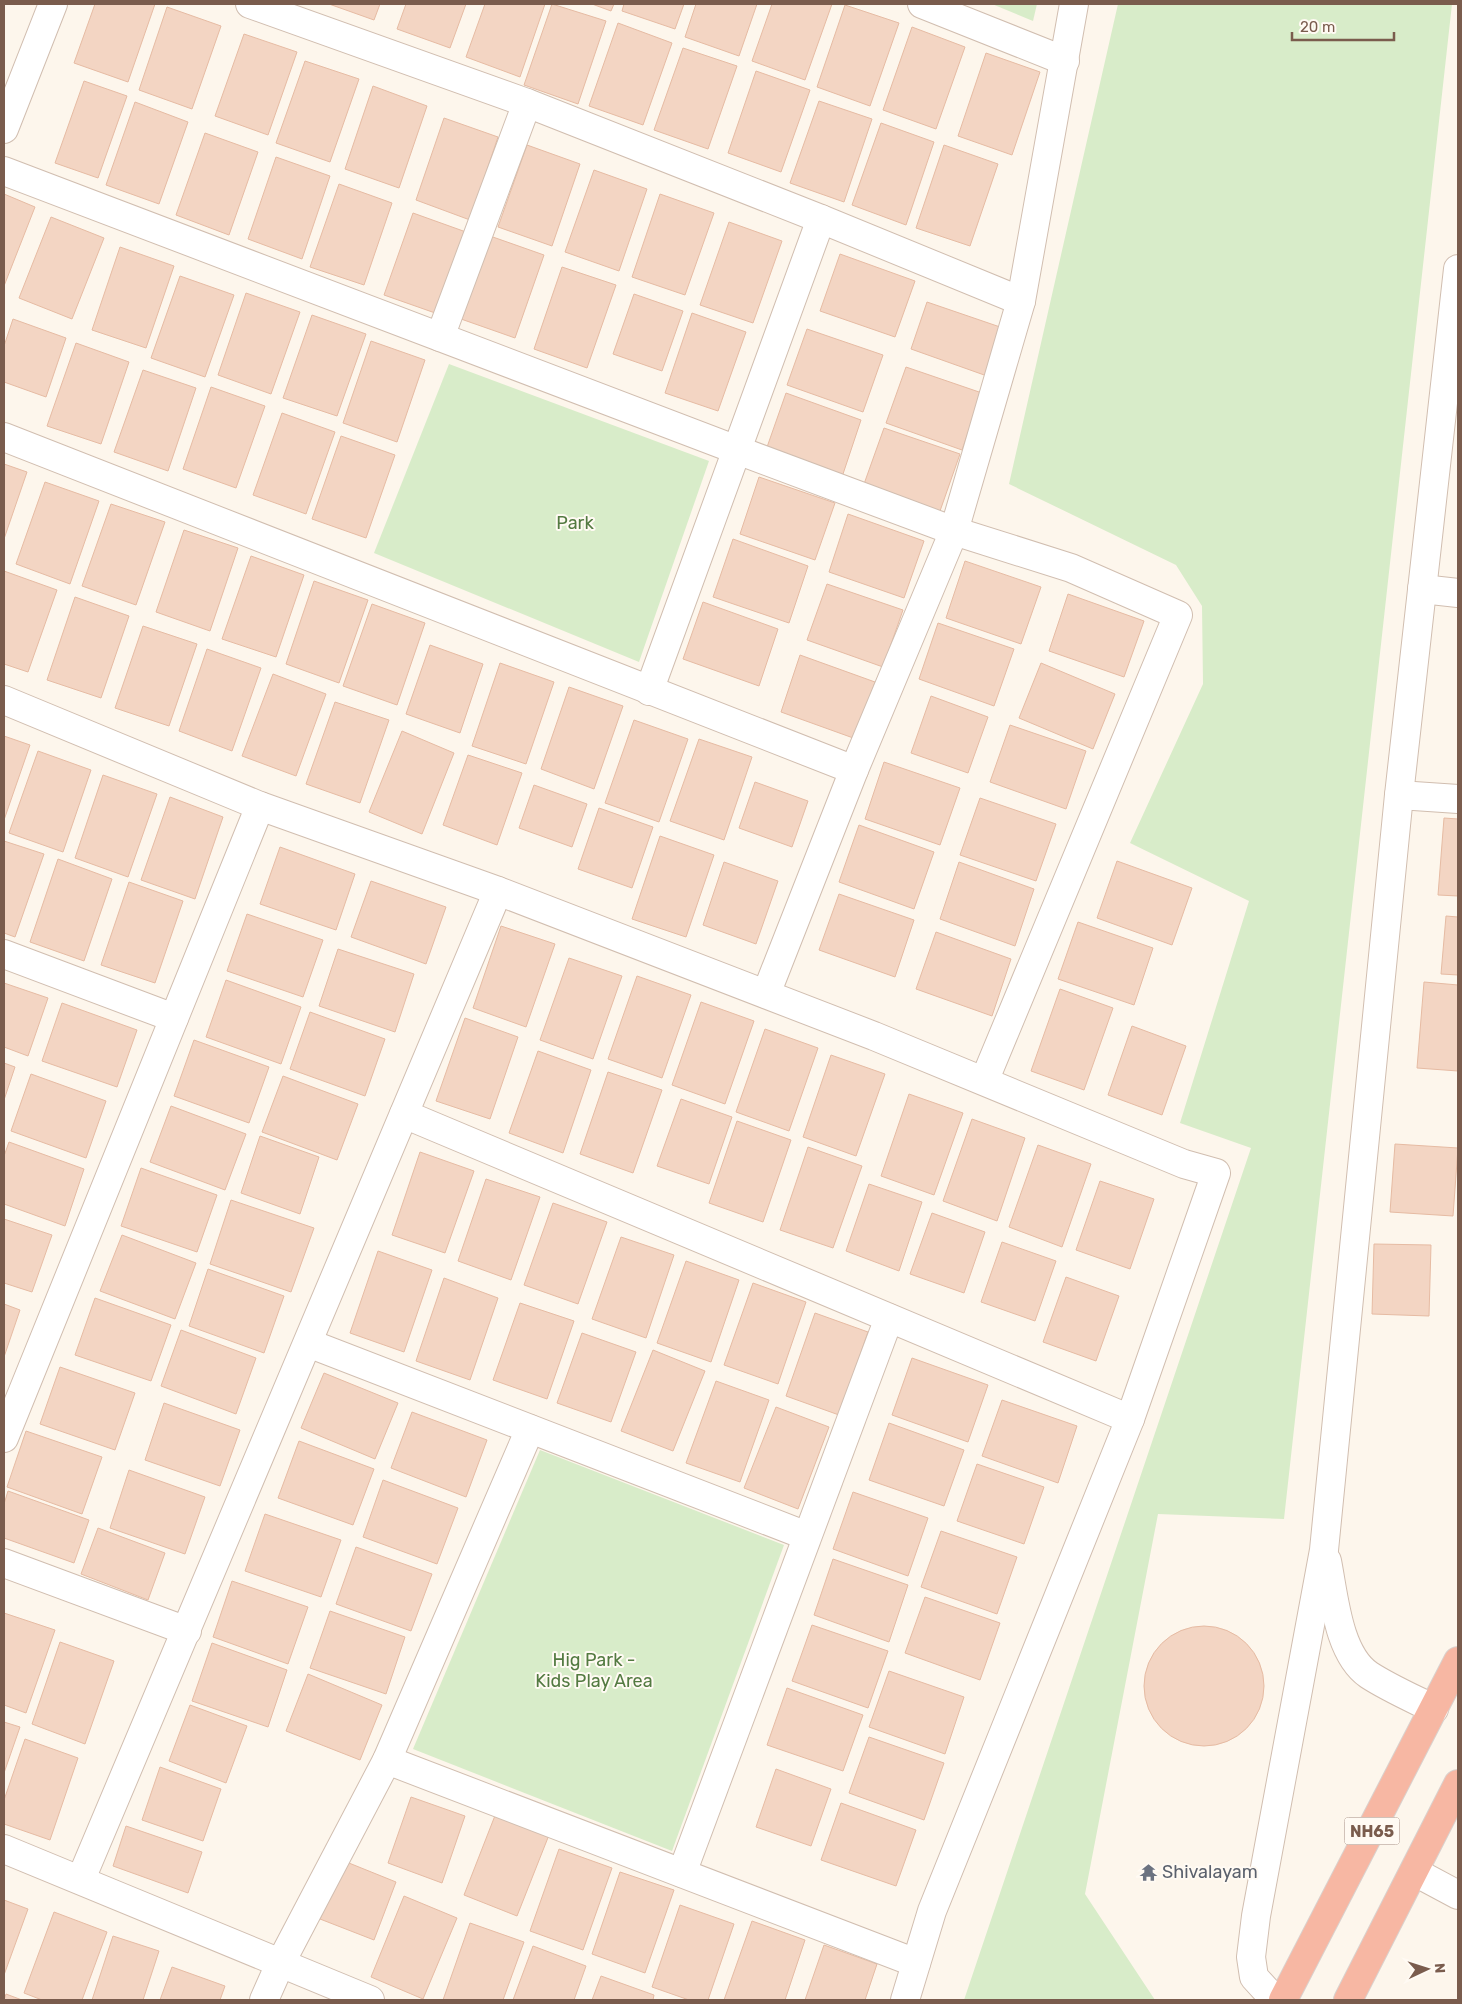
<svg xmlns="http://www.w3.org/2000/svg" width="1462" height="2004" font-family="Rubik,sans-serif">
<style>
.green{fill:#d8ecc9}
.building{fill:#f3d5c3;stroke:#e6bba3}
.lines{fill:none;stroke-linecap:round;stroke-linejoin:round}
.street-casing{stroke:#d1beb0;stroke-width:30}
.highway-casing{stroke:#dad1cd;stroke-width:30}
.street{stroke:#fff;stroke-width:28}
.highway{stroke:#f7b7a3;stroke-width:28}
.labels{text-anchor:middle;stroke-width:4;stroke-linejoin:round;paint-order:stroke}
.shield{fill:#fffaf3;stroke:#a28b7f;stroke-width:1}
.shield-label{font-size:16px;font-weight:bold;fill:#7a5c4d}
.park-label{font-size:18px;fill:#537a41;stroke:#fffaf3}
.worship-label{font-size:18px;fill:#5b616d;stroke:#fffaf3;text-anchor:start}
</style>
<rect width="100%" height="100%" fill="#fdf6ec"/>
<!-- green -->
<g class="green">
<path d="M992 4H1037L1033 21Z"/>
<path d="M1118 4H1452L1284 1519 1158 1514 1085 1894 1155 2000H964L1251 1148 1180 1123 1249 901 1130 843 1203 684 1202 606 1176 565 1009 484Z"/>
<path d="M449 364 709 461 639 662 374 553Z"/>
<path d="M540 1450 784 1545 672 1851 413 1749Z"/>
</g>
<!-- building -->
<g class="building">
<path d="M95 4H155L128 82 74 63Z"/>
<path d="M329 4H380L374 20Z"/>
<path d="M406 4H466L450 48 397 29Z"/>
<path d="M485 4H545L520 77 466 57Z"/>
<path d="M552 4 606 21 578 104 524 85Z"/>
<path d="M592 4H614L611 11Z"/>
<path d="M624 4H684L675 29 622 11Z"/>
<path d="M696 4H757L739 56 685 37Z"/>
<path d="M772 4H832L805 80 752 61Z"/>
<path d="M845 5 899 23 870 106 817 87Z"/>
<path d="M167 7 221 26 192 109 139 90Z"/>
<path d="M618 23 672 43 643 125 589 106Z"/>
<path d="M912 27 965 47 936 129 883 110Z"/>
<path d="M244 34 297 52 268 135 215 116Z"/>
<path d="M683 48 737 66 708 149 654 130Z"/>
<path d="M986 53 1040 72 1012 155 958 136Z"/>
<path d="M305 61 359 79 330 162 276 143Z"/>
<path d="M756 71 810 90 781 172 728 153Z"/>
<path d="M84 81 127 96 98 178 55 163Z"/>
<path d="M373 86 427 106 399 188 345 169Z"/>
<path d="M819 101 872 119 844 202 790 183Z"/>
<path d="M135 102 188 122 159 204 106 185Z"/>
<path d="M444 118 498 137 470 220 416 200Z"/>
<path d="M881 123 934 142 906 225 852 205Z"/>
<path d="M205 133 258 152 229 235 176 215Z"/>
<path d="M527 145 580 164 552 246 498 227Z"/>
<path d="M944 145 998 164 970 246 916 228Z"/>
<path d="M276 157 330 176 302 259 248 239Z"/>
<path d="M594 170 647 189 619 271 565 252Z"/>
<path d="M339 184 392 203 364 285 310 267Z"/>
<path d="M4 194 35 207 4 286Z"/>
<path d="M660 194 714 213 685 295 632 277Z"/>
<path d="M413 213 466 232 438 314 384 295Z"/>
<path d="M51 217 104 238 72 319 19 298Z"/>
<path d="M729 222 782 241 753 323 700 305Z"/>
<path d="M490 236 544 255 515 338 461 319Z"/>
<path d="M120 247 174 266 146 348 92 330Z"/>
<path d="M840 254 915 281 895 337 820 311Z"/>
<path d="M562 267 616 285 587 368 534 349Z"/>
<path d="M180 276 234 295 205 377 151 358Z"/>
<path d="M246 293 300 312 271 394 218 375Z"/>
<path d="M634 294 683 311 662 371 613 354Z"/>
<path d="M927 302 1003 328 987 376 911 349Z"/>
<path d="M692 313 746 332 718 411 665 393Z"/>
<path d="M312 315 366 334 337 416 283 398Z"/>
<path d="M13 319 66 338 46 397 4 382V346Z"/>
<path d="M807 329 883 355 863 412 787 385Z"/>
<path d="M371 341 425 360 397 442 343 423Z"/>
<path d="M76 343 129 362 101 444 47 426Z"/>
<path d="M906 367 982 393 962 450 886 423Z"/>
<path d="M143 370 196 388 168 471 114 452Z"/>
<path d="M211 387 265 406 236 488 183 469Z"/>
<path d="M786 393 861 420 842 477 766 450Z"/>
<path d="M282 413 335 432 306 514 253 495Z"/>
<path d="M884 428 960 454 940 511 864 484Z"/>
<path d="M341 436 395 455 366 538 312 519Z"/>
<path d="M4 464 27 472 4 539Z"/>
<path d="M759 477 835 503 815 560 740 534Z"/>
<path d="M45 482 99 501 70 584 16 564Z"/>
<path d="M111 504 165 522 136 605 82 586Z"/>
<path d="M848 514 924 541 904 598 829 572Z"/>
<path d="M184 530 238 548 210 631 156 612Z"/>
<path d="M733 539 808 566 789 623 713 597Z"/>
<path d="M251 556 304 575 276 657 222 639Z"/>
<path d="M965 561 1041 587 1021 644 946 618Z"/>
<path d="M4 571 57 590 28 672 4 664Z"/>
<path d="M314 581 368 600 339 683 286 664Z"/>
<path d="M827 584 903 610 883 667 807 640Z"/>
<path d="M1068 594 1144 621 1124 677 1049 651Z"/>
<path d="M75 597 129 616 101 698 47 680Z"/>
<path d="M703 602 778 629 759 686 683 659Z"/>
<path d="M372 604 425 623 397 705 343 686Z"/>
<path d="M938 623 1014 649 994 706 919 679Z"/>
<path d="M143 626 197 644 169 726 115 708Z"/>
<path d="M430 645 483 664 460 733 406 714Z"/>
<path d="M207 649 261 668 232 751 179 731Z"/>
<path d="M800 655 875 682 856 739 781 712Z"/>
<path d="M500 663 554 682 526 764 472 746Z"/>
<path d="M1041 663 1115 694 1093 749 1019 718Z"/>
<path d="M273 674 326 694 296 776 242 756Z"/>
<path d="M569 687 623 706 594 789 541 769Z"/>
<path d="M931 696 988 717 968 773 911 753Z"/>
<path d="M335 702 389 720 360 803 306 784Z"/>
<path d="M634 720 688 739 659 822 605 803Z"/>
<path d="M1010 725 1086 751 1066 809 990 782Z"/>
<path d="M402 731 454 753 422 834 369 812Z"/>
<path d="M4 736 30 745 4 820Z"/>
<path d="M699 739 752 757 724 840 670 821Z"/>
<path d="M38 751 91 770 63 852 9 833Z"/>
<path d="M468 755 522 773 497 845 443 825Z"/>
<path d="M884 762 960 788 940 845 865 819Z"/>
<path d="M103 775 157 794 128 877 75 858Z"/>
<path d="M755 782 808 801 792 847 739 828Z"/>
<path d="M534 785 587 804 572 847 519 828Z"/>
<path d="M170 797 223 817 195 899 141 880Z"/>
<path d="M980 798 1056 824 1036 881 960 855Z"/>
<path d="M599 808 653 827 632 888 578 869Z"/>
<path d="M1444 818 1458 819V896L1438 895Z"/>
<path d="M859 825 934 852 914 909 839 882Z"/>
<path d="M660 836 714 855 686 937 632 919Z"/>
<path d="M4 841 44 854 15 937 4 933Z"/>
<path d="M280 847 355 874 336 930 260 904Z"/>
<path d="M58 859 112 879 84 961 30 942Z"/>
<path d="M1117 861 1192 888 1172 945 1097 918Z"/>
<path d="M724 862 778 881 756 944 703 925Z"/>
<path d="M959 862 1034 889 1015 946 940 919Z"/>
<path d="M371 881 446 907 426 964 351 937Z"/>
<path d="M129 882 183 901 155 983 101 965Z"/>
<path d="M839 894 914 920 895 977 819 950Z"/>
<path d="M247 914 323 940 303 997 227 971Z"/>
<path d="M1446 916 1458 917V975L1441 974Z"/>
<path d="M1078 922 1153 948 1134 1005 1058 979Z"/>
<path d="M501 926 555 944 526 1027 473 1008Z"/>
<path d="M936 932 1011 959 992 1016 916 989Z"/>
<path d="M338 949 414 974 395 1032 319 1006Z"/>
<path d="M569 958 622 976 593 1059 540 1040Z"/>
<path d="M637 976 691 995 662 1078 608 1059Z"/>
<path d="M226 980 301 1007 281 1064 206 1037Z"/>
<path d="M1424 982 1458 985V1071L1417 1068Z"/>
<path d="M4 983 48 998 28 1056 4 1047Z"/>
<path d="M1060 989 1113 1008 1084 1090 1031 1071Z"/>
<path d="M701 1002 754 1021 725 1104 672 1085Z"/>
<path d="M62 1003 137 1030 117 1087 42 1061Z"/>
<path d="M310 1012 385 1039 365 1096 290 1069Z"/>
<path d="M465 1018 518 1037 490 1119 436 1101Z"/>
<path d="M1132 1026 1186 1046 1162 1115 1108 1095Z"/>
<path d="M765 1029 818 1048 789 1131 736 1112Z"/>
<path d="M194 1040 269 1067 249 1123 174 1096Z"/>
<path d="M538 1051 591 1070 563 1153 509 1133Z"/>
<path d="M831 1055 885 1074 856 1156 803 1137Z"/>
<path d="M4 1063 15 1067 4 1100Z"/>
<path d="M608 1072 662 1090 633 1173 580 1154Z"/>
<path d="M31 1074 106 1101 86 1158 11 1131Z"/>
<path d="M283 1076 358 1104 337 1160 262 1132Z"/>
<path d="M909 1094 963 1113 934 1195 881 1176Z"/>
<path d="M681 1099 732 1117 709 1184 657 1166Z"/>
<path d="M171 1106 246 1134 225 1190 150 1162Z"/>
<path d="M972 1119 1025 1138 997 1221 943 1201Z"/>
<path d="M737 1121 791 1140 763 1222 709 1203Z"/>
<path d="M260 1136 319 1157 300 1214 241 1193Z"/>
<path d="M9 1142 84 1169 65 1226 4 1204V1156Z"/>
<path d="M1395 1144 1458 1148 1453 1216 1390 1212Z"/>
<path d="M1038 1145 1091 1164 1062 1247 1009 1227Z"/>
<path d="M808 1147 862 1166 833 1248 780 1230Z"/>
<path d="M420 1152 474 1171 445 1253 392 1235Z"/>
<path d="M141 1168 217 1195 197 1252 121 1226Z"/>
<path d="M486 1179 540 1197 511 1280 458 1261Z"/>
<path d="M1100 1181 1154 1199 1130 1269 1076 1250Z"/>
<path d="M869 1184 922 1202 899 1271 846 1251Z"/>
<path d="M231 1200 314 1228 291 1292 210 1264Z"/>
<path d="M553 1203 607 1222 578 1304 524 1285Z"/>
<path d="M932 1213 985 1232 964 1293 910 1274Z"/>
<path d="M4 1219 52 1235 32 1292 4 1283Z"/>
<path d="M122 1235 196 1263 175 1319 100 1291Z"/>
<path d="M621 1237 674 1255 646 1338 592 1319Z"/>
<path d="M1002 1242 1056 1261 1035 1321 981 1302Z"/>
<path d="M1374 1244 1431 1245 1429 1316 1372 1314Z"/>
<path d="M378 1251 432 1270 404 1352 350 1333Z"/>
<path d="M686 1261 739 1280 711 1362 657 1343Z"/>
<path d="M208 1269 284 1296 264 1353 189 1326Z"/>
<path d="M1066 1277 1119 1296 1096 1361 1043 1342Z"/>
<path d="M444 1278 498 1298 470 1380 416 1361Z"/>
<path d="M753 1283 806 1302 778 1384 724 1365Z"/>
<path d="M95 1298 171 1325 151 1381 75 1355Z"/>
<path d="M520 1303 574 1321 547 1399 493 1380Z"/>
<path d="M4 1304 20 1310 4 1357Z"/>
<path d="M815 1313 868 1332 839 1415 786 1396Z"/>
<path d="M181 1330 256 1358 236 1414 161 1386Z"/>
<path d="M582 1333 636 1352 611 1422 557 1403Z"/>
<path d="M653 1350 705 1371 673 1451 621 1431Z"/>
<path d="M912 1358 988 1385 968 1442 892 1415Z"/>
<path d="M60 1367 135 1393 115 1450 40 1424Z"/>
<path d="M324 1373 398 1403 375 1459 301 1428Z"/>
<path d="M716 1381 769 1400 740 1482 686 1463Z"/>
<path d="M1002 1400 1077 1426 1058 1483 982 1456Z"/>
<path d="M164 1403 240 1430 220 1486 145 1460Z"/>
<path d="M776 1407 829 1427 798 1509 744 1488Z"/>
<path d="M412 1412 487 1440 466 1497 391 1468Z"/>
<path d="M889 1423 964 1450 944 1506 869 1480Z"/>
<path d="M26 1431 102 1457 82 1514 7 1487Z"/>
<path d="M299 1441 374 1469 353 1525 278 1498Z"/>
<path d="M977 1464 1044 1487 1024 1544 957 1521Z"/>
<path d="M129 1470 205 1497 185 1554 110 1528Z"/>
<path d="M383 1480 458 1508 437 1564 363 1537Z"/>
<path d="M8 1491 89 1520 74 1563 4 1538V1504Z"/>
<path d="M853 1492 928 1518 908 1576 833 1549Z"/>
<path d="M265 1514 341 1540 321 1597 245 1571Z"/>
<path d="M98 1528 165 1553 148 1600 81 1574Z"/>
<path d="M941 1531 1017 1557 997 1614 921 1587Z"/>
<path d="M356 1547 432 1574 411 1631 336 1604Z"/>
<path d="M833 1559 908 1585 889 1642 814 1615Z"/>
<path d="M232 1581 308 1607 288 1664 213 1637Z"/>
<path d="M925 1597 1000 1623 980 1680 905 1653Z"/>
<path d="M330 1611 405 1637 386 1694 310 1668Z"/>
<path d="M4 1613 55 1630 26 1713 4 1705Z"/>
<path d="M812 1625 888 1651 868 1708 792 1681Z"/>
<circle cx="1204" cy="1686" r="60"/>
<path d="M60 1642 114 1661 85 1744 32 1724Z"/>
<path d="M212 1643 287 1670 268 1727 192 1701Z"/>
<path d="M889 1671 964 1697 945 1754 869 1727Z"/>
<path d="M308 1674 382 1705 360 1760 286 1731Z"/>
<path d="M787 1688 863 1715 843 1771 767 1745Z"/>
<path d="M190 1705 247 1726 226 1783 169 1761Z"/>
<path d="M4 1722 20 1727 4 1773Z"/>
<path d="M869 1737 944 1763 924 1820 849 1793Z"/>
<path d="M25 1739 78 1758 50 1840 4 1824V1800Z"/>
<path d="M160 1767 221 1789 203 1841 142 1820Z"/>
<path d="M776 1769 831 1789 811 1846 756 1827Z"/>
<path d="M411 1797 465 1816 442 1883 388 1863Z"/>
<path d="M841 1803 916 1830 896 1886 821 1860Z"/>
<path d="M496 1813 549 1835 517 1916 464 1895Z"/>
<path d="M126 1826 202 1852 188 1893 113 1866Z"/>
<path d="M559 1849 612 1868 583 1950 530 1931Z"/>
<path d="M344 1861 396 1882 374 1940 320 1919Z"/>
<path d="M620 1872 674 1890 645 1973 592 1954Z"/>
<path d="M404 1896 457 1918 423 1999 371 1977Z"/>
<path d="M4 1900 28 1909 4 1975Z"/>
<path d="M680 1905 734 1924 708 2000H689L652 1987Z"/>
<path d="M54 1912 107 1932 82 2000H42L24 1993Z"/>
<path d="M752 1921 805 1940 785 2000H724Z"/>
<path d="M470 1923 524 1942 503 2000H443Z"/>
<path d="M113 1936 159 1951 143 2000H92Z"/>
<path d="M824 1945 877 1964 865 2000H805Z"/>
<path d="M533 1946 586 1966 574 2000H513Z"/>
<path d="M172 1967 225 1986 220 2000H160Z"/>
<path d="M601 1976 654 1995 653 2000H592Z"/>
<path d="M6 1994 22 2000H4Z"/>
</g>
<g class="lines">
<defs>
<g id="street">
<path d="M250 4 527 103 821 219 1021 301"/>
<path d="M922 4 1065 61"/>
<path d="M4 129 53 4"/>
<path d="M4 171 737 450 954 531 1071 568 1178 615 985 1079"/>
<path d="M440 337 527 103"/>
<path d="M4 437 854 770"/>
<path d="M1422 589 1458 593"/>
<path d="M649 691 821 219"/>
<path d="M4 700 260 806 498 891 874 1036 1184 1164 1216 1173 1130 1419 932 1911 905 2000"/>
<path d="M1399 795 1458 799"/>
<path d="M4 954 174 1018"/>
<path d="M766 994 854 770 954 531 1021 301 1074 4"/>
<path d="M404 1114 1130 1419"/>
<path d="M308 1343 807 1536"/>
<path d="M4 1438 260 806"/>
<path d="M1327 1561C1334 1596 1338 1654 1369 1675 1389 1688 1412 1698 1434 1709"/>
<path d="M4 1563 187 1631"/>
<path d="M387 1760 916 1963"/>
<path d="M4 1849 370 2000"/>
<path d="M1415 1872 1458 1895"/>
<path d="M682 1873 889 1318"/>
<path d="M81 1879 498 891"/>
<path d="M264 2000 280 1964 387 1760 530 1429"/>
<path d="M1275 2000 1254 1977 1251 1957 1256 1916 1324 1550 1399 795 1458 269"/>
</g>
<g id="highway">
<path d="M1283 2000 1458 1661"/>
<path d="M1348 2000 1458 1784"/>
</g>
</defs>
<!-- street casing -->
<use href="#street" class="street-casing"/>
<!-- highway casing -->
<use href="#highway" class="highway-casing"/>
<!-- street -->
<use href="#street" class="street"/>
<!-- highway -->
<use href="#highway" class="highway"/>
</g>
<!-- icons -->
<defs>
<symbol id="temple-bare" viewBox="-9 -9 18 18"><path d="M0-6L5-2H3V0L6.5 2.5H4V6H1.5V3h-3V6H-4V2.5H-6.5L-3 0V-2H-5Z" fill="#6b7280" stroke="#fffaf3" stroke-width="2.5" paint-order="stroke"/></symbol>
</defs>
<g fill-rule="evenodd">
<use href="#temple-bare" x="1136" y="1860" width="25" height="25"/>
</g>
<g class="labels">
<!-- shield labels -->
<rect class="shield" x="1344.5" y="1817.5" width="55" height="27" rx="4"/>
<g class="shield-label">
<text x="1372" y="1837">NH65</text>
</g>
<!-- park labels -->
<g class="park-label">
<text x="575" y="529">Park</text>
<text x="594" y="1666">Hig Park -<tspan x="594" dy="21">Kids Play Area</tspan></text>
</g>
<!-- worship labels -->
<g class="worship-label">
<text x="1162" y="1878">Shivalayam</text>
</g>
</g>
<!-- border -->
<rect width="1462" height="2004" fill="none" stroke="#7a5c4d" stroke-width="10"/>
<!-- north arrow -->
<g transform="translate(1427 1969) rotate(86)" stroke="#fffaf3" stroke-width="4" paint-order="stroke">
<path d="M0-4L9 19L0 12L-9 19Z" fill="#7a5c4d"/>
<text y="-8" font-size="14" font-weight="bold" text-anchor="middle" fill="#7a5c4d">N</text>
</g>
<!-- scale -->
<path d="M1292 32v8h102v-8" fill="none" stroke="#7a5c4d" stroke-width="2.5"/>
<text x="1300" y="32" font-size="15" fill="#7a5c4d" stroke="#fffaf3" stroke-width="4" paint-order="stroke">20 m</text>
</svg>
